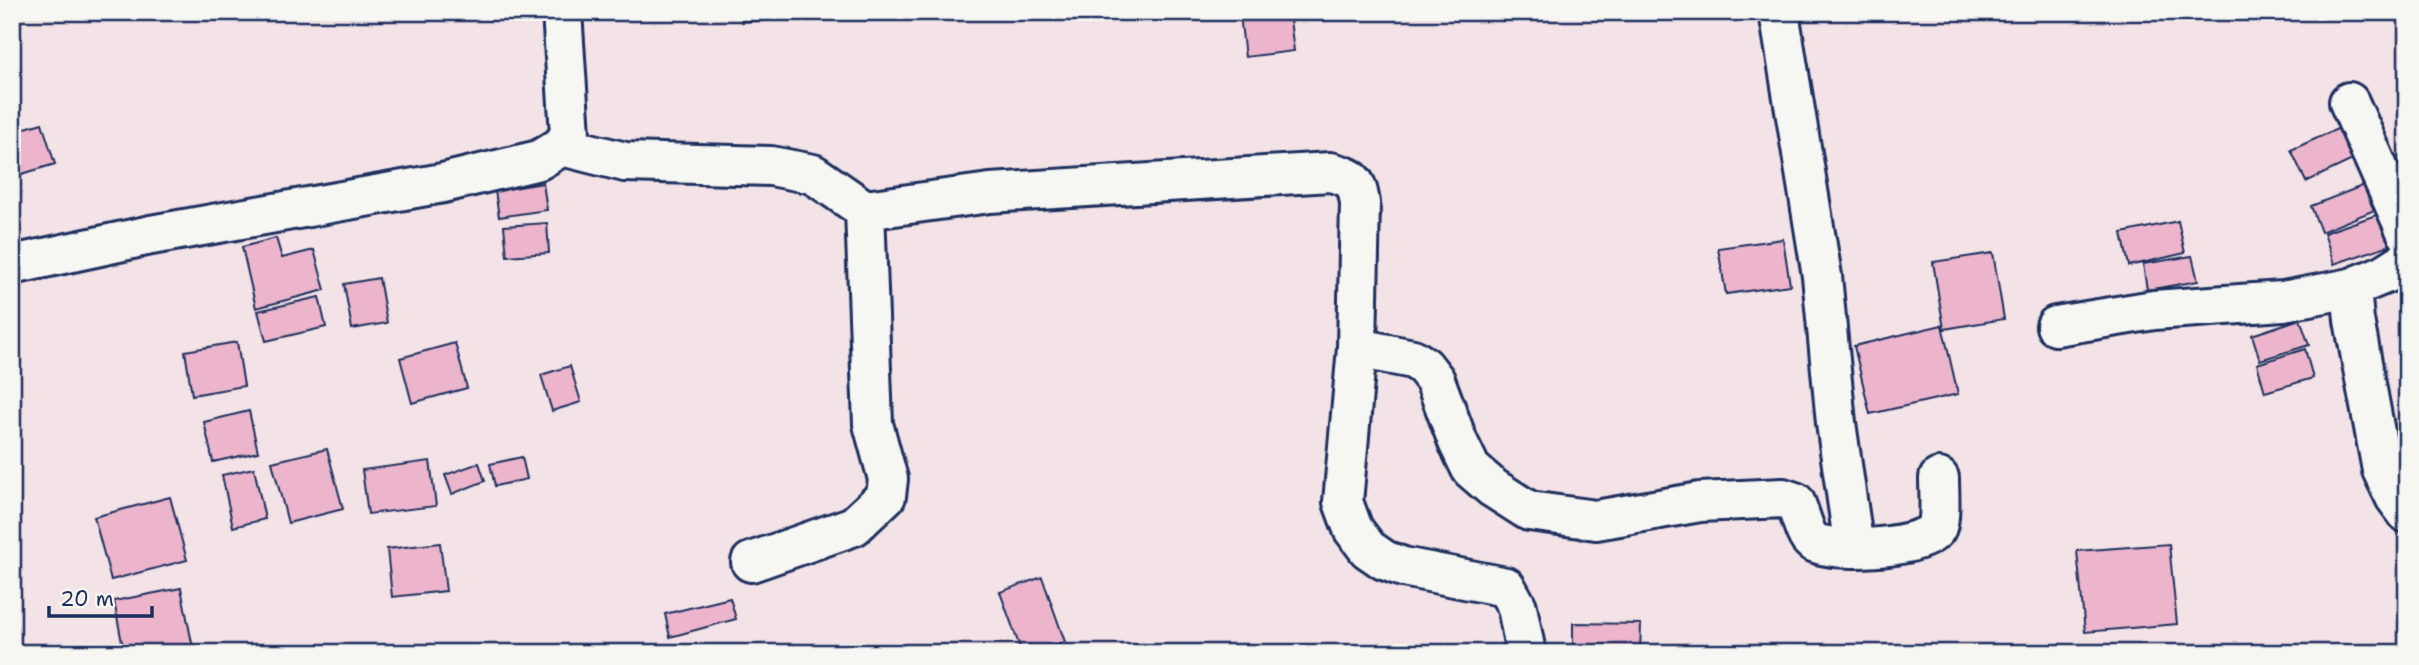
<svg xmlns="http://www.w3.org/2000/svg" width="2419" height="665" font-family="'Shantell Sans',sans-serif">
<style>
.building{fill:#ecb5cb;stroke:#1b2f5e;stroke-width:2}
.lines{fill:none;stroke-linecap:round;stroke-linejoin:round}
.minor-casing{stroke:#1b2f5e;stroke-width:44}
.minor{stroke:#f6f6f2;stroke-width:38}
</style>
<rect width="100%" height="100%" fill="#f3e2e6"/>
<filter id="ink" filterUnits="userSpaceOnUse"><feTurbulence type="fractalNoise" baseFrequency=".0143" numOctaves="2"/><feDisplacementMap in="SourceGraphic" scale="14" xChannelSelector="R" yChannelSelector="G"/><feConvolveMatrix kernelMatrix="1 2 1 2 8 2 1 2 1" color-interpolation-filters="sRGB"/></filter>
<g filter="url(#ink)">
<!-- building -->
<g class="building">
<path d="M741 12H792V18L742 22Z"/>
<path d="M837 12H865L838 18Z"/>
<path d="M1271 12H1289L1294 51 1245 57 1240 15Z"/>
<path d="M42 123 55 164 12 177V132Z"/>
<path d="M2348 124 2363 155 2306 182 2291 150Z"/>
<path d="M543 183 547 210 499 217 495 191Z"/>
<path d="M2367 184 2377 209 2321 232 2311 206Z"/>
<path d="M2379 214 2390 245 2334 264 2324 233Z"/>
<path d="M2178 221 2185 253 2129 266 2122 233Z"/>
<path d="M547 223 549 253 507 256 504 226Z"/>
<path d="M276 238 282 258 314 250 325 290 256 308 242 247Z"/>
<path d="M1783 239 1790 285 1726 294 1718 248Z"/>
<path d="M1993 253 2004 319 1944 329 1933 262Z"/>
<path d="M2192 256 2198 281 2147 290 2143 264Z"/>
<path d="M379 278 387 323 352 329 344 284Z"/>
<path d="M2407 281V303L2400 284Z"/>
<path d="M319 297 326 327 266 341 258 311Z"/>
<path d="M2300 319 2309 345 2260 360 2252 335Z"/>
<path d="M1942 325 1958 394 1870 414 1854 346Z"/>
<path d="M237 342 244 386 192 395 185 351Z"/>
<path d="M455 343 467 388 412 403 400 358Z"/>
<path d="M2305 349 2313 378 2265 392 2257 364Z"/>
<path d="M570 366 581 402 552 411 541 375Z"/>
<path d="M249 411 258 452 213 462 204 422Z"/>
<path d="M327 449 343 509 288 523 272 462Z"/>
<path d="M522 457 527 479 495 486 490 464Z"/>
<path d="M430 461 436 506 368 514 362 470Z"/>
<path d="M479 463 485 481 452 494 445 475Z"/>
<path d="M254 468 265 519 233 527 222 475Z"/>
<path d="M170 497 187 560 111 580 94 517Z"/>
<path d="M440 543 446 591 392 597 387 549Z"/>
<path d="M2169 544 2177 624 2085 632 2077 551Z"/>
<path d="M1042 577 1065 642 1035 653H1022L1000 592Z"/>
<path d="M181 588 194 653H124L114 601Z"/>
<path d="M730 598 736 619 670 637 665 614Z"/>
<path d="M1573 623 1641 624 1640 653H1573Z"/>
</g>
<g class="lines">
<defs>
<g id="minor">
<path d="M1779 12 1822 276 1836 423 1854 548"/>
<path d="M2349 102 2407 233"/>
<path d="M562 146 625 162 771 166 813 174 865 210 873 424 888 479 886 496 854 526 751 562"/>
<path d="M865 210 990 193 1330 172C1354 178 1356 180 1360 203L1357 348 1343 502 1353 529 1368 549 1384 560 1403 567 1506 587 1517 607 1526 653"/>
<path d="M2407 260 2385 274 2351 288 2354 320 2382 470 2395 497 2407 513"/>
<path d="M12 265 151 235 443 183 539 160 562 146 570 134 562 12"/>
<path d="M2056 326 2154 310 2283 301 2351 288"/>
<path d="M1357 348 1413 359 1424 366 1435 380 1458 442 1471 469 1493 488 1529 511 1596 520 1700 502 1783 498 1795 502C1800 512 1805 536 1812 541 1829 554 1928 549 1937 527 1941 517 1939 490 1939 478"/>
</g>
</defs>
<!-- minor casing -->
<use href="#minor" class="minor-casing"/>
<!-- minor -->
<use href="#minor" class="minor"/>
</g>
</g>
<!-- margin -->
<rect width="2419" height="665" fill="none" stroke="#f6f6f2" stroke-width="42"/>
<rect x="21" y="21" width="2377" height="623" fill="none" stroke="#1b2f5e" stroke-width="2.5" filter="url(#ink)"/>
<!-- scale -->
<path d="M49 606v10h103v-10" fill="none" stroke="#1b2f5e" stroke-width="3.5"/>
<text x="60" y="606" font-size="21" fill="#1b2f5e" stroke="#f6f6f2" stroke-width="5" paint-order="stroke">20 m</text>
</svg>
